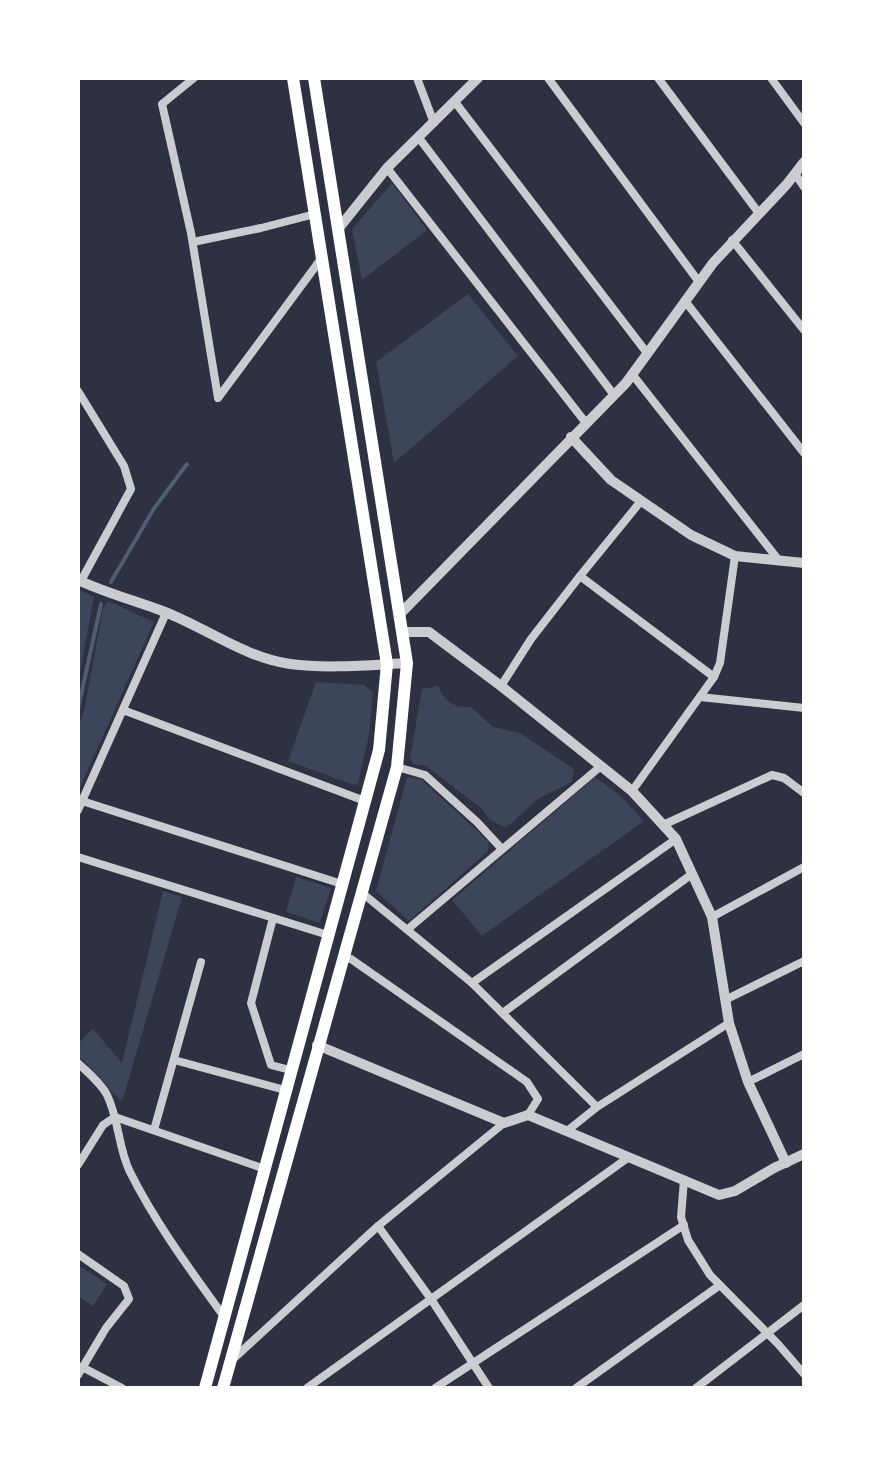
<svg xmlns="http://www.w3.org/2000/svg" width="882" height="1466" font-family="Signika,sans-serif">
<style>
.green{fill:#3c4559}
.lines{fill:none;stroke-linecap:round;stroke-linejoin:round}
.stream{stroke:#4f5d75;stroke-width:4}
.minor{stroke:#caccd0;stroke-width:8}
.tertiary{stroke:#caccd0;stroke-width:10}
.primary{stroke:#fff;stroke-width:12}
</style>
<rect width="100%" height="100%" fill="#2d3142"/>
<!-- green -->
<g class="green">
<path d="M392 183 427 230 362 280 352 229Z"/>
<path d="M468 294 518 356 394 463 376 362Z"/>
<path d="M80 590 94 597 78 683V596Z"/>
<path d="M108 601 154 622 78 792V728L84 711 103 609Z"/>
<path d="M316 682 364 685 373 692 369 735 358 784 354 785 288 761Z"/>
<path d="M438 686C445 702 454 708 471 707L493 727 520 733 574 769 572 782 538 799 506 828 490 820 482 809 426 766 413 764 410 758 422 689Z"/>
<path d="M407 777 421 779 489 842 488 851 409 921 376 891Z"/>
<path d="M595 777 620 795 644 821 482 936 452 900Z"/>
<path d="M296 877 331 888 320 923 286 912Z"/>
<path d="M163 891 182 897 122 1102 78 1055V1043L93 1029 122 1063Z"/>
<path d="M78 1265 107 1284 93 1306 78 1296Z"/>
</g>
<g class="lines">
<!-- stream -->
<g class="stream">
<path d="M111 582 153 510 187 464"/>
<path d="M78 709 101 604"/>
</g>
<!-- minor -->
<g class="minor">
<path d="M194 78 162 104 191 233 218 398 321 259"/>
<path d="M417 78 434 123"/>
<path d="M548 78 699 282"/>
<path d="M658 78 758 212"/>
<path d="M771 78 804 123"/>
<path d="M455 102 647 353"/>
<path d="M419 138 614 395"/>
<path d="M387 168 586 423"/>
<path d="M795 174 804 187"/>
<path d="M732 240 804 330"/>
<path d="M193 242 261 228 315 214"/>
<path d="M685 301 804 453"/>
<path d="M632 374 777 558"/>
<path d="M78 391 124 466 131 489 82 579H78"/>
<path d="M580 576 641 501"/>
<path d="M501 686 531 639 580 576 714 677"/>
<path d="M700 697 804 708"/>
<path d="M123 710 365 801"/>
<path d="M397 767 425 775 477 822 502 849"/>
<path d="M632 791 714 677 720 663 735 556"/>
<path d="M82 801 342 884"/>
<path d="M78 810 166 613"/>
<path d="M663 825 772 775 784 778 804 793"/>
<path d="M78 857 328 935"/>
<path d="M361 892 472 983 597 1107 567 1131"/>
<path d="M712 917 804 867"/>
<path d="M273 918 251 1003 271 1065 290 1070"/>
<path d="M408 929 601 766"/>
<path d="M342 957 351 959 527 1082 538 1099 528 1115"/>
<path d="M472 983 676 839"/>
<path d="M727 999 804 961"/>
<path d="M504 1012 692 874"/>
<path d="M174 1060 285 1090"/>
<path d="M78 1063C87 1072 101 1083 107 1095 119 1119 118 1148 130 1172 156 1224 191 1271 225 1318"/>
<path d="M748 1082 804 1054"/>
<path d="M597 1107 729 1023"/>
<path d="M115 1117 265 1169"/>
<path d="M154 1130 201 962"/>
<path d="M78 1165 103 1125 115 1117"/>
<path d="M684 1180 681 1217 688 1240 710 1275 778 1344 804 1374"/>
<path d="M378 1226 431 1299 489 1388"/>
<path d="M78 1254 124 1286 129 1299 106 1328 78 1375"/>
<path d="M232 1360 378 1226 504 1123"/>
<path d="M82 1367 122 1388"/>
<path d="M307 1388 629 1157"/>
<path d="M435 1388 684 1225"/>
<path d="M576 1388 720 1285"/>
<path d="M696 1388 804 1305"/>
</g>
<!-- tertiary -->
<g class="tertiary">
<path d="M339 228 387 168 478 78"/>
<path d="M571 437 611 480 691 535 735 556 804 563"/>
<path d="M78 580C106 593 136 601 165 612 206 628 246 658 290 664 328 669 369 665 407 663"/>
<path d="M401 613 626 383 713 263 787 184 804 162"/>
<path d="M403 632H429L501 686 632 791 676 839 712 917 729 1023 748 1082 786 1163"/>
<path d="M317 1045 504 1123 528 1115 719 1195 735 1191 774 1168 804 1154"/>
</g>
<!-- primary -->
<g class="primary">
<path d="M205 1388 379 750 387 664 293 78"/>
<path d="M223 1388 397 767 407 663 314 78"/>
</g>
</g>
<!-- border -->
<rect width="882" height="1466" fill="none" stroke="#ffffff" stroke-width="160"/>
</svg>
